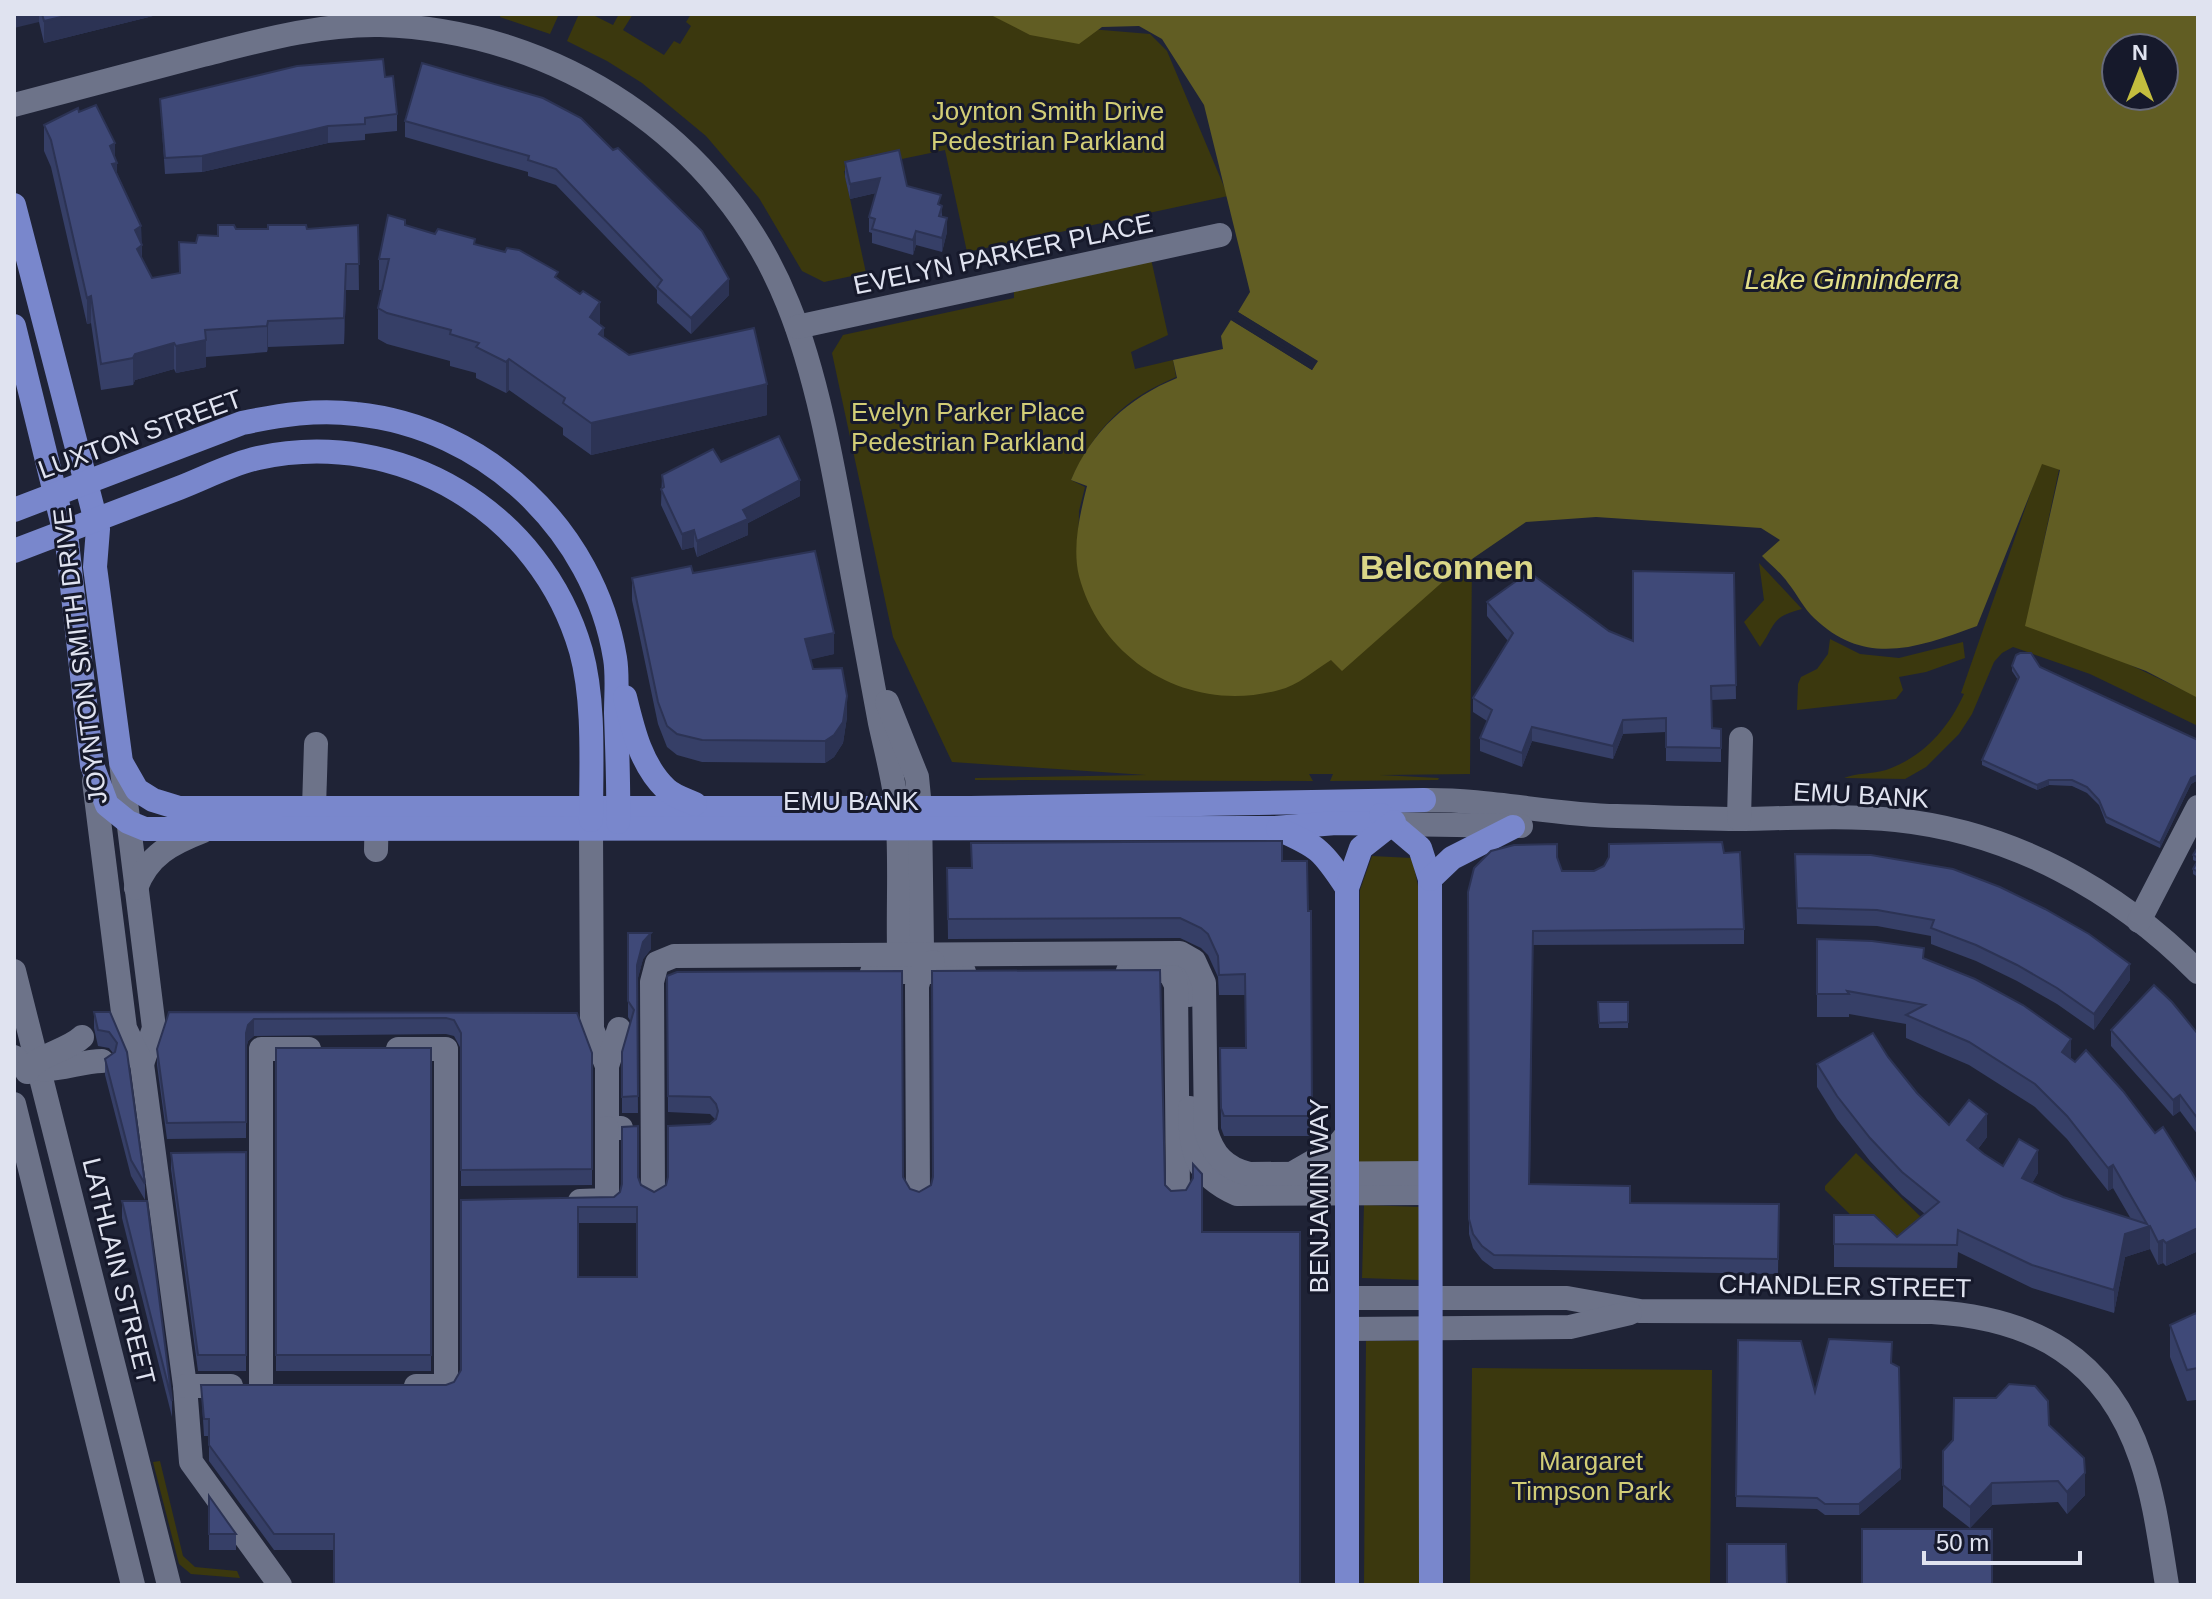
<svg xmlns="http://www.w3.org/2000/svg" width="2212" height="1599" font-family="Helvetica,sans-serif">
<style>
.green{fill:#3b380e}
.water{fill:#615d23;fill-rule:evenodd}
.pier{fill:#1f2336}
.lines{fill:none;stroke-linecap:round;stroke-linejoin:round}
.minor{stroke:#6d7389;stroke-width:24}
.major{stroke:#7987cc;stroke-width:24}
.wall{fill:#363f67;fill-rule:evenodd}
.shaded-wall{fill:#2c3354}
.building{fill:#3f4978;stroke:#2c3354;stroke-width:2;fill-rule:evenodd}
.labels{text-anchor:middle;stroke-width:6;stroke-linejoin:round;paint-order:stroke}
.park-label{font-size:26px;fill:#d2cd76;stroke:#16192b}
.street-label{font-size:26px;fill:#e0e3f0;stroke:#16192b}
.water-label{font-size:28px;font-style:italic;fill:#e4e089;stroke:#16192b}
.district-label{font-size:34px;font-weight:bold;fill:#dbd788;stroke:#16192b}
</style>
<rect width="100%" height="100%" fill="#1f2336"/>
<!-- green -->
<g class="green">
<path d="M501 14H559L550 34 500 17Z"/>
<path d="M579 14H591L613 25 619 14H633L623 30 664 55 674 41 680 44 691 26 686 22 691 14H1015L1090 29 1150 34 1167 51 1228 196 967 252 945 150 844 171 866 273 824 282 802 271 759 198 706 136 642 83 607 61 567 41Z"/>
<path d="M1151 259 1168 335 1131 352 1135 369 1173 360 1176 377C1122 400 1096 428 1071 480L1085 487 1079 511 1078 563 1434 584 1472 558 1470 774 1380 775 1439 778 1438 780 1330 781 1333 774H1309L1313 781 975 780V778L1146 775 952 762 893 637 832 353 843 335 1014 298V291Z"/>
<path d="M2042 460 2060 465 2026 625 2103 652 2198 697V726L2090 674 2013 647 2002 653 1994 662 1972 714 1959 734 1926 767 1905 779 1844 778C1855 773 1873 774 1886 770 1923 757 1948 729 1964 694L1961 693Z"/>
<path d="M1759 563 1802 609C1770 617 1776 625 1760 647L1744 622 1764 600Z"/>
<path d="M1830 639 1860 654 1899 658 1963 642 1965 658 1926 672 1899 677 1903 690 1896 699 1797 710 1798 684 1801 677 1817 669 1828 654Z"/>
<path d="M1372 856 1412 858 1420 895 1419 1167 1358 1166 1360 890Z"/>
<path d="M1856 1153 1931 1227 1889 1252 1825 1190V1186Z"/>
<path d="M1364 1205 1421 1207 1419 1280 1362 1278Z"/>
<path d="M1366 1341H1422L1420 1585H1364Z"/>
<path d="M1472 1368 1712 1370 1710 1585H1470Z"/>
<path d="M160 1461 183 1556 195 1567 237 1571 240 1578 191 1574 179 1564 153 1462Z"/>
</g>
<!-- water -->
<path class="water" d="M989 14H2198V698L2146 671 2025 626 2060 470 2042 464 1977 626C1919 647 1866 668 1814 618 1804 609 1797 594 1788 583 1781 573 1771 565 1762 556L1780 540 1761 528 1596 517 1526 522 1456 570 1342 671 1331 660C1315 670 1297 686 1279 690 1191 714 1102 663 1079 576 1072 547 1080 514 1087 486L1071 480C1092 431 1128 398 1177 378L1173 360 1223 349 1221 336 1231 320 1312 370 1317 361 1238 312 1250 292 1204 105 1162 39 1139 26 1102 27 1079 44 1030 35ZM2116 48H2164V96H2116Z"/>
<!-- pier -->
<path class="pier" d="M1238 312 1318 361 1312 370 1231 320 1234 318 1311 364 1312 362 1237 315Z"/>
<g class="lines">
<!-- minor -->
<g class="minor">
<path d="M14 105C77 88 140 72 203 55 262 40 319 24 380 25 557 30 722 138 788 304 821 385 837 491 853 577 862 626 871 675 880 723 886 751 894 780 897 808 901 854 898 902 899 949"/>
<path d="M797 327 1220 235"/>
<path d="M887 702 917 777 920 808 922 949"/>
<path d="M121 762 154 1028 142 1064"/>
<path d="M94 781 125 1028 142 1064 185 1386 191 1462 280 1585"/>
<path d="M1424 800C1489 799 1553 815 1617 816 1660 817 1702 819 1745 819 1794 818 1846 815 1896 820 2012 832 2117 890 2198 972"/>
<path d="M314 808 316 744"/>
<path d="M1739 819 1741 739"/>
<path d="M1391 824 1521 826"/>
<path d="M591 830 592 1029 607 1066"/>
<path d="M376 850 377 808"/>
<path d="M136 888C148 855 172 843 203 831"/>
<path d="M2139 921 2198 807"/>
<path d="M14 971 169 1585"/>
<path d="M1128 971H1180L1189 983V995"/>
<path d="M872 972H964"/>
<path d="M1172 977 1176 985 1178 1194"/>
<path d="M619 1029 607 1066V1128H621"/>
<path d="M398 1049H446V1386H416"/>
<path d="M14 1057C39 1082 73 1061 102 1061"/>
<path d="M27 1072C34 1056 67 1051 82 1037"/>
<path d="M14 1104 133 1585"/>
<path d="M1190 1108C1191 1151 1194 1175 1237 1194L1430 1193"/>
<path d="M1295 1172 1335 1149 1347 1134"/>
<path d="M653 1193 652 982 657 963 674 956 1180 953 1194 961 1204 983 1206 1131C1213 1155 1225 1168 1249 1174L1430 1173"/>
<path d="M918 1193 917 986 920 975 933 962"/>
<path d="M580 1201 607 1200V1128"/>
<path d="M1347 1298H1567L1640 1311 1932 1312C2034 1318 2107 1358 2141 1459 2155 1500 2160 1543 2167 1585"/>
<path d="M1347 1329 1570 1327 1630 1313"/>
<path d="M185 1386H231"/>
<path d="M261 1386V1049H309"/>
</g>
<!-- major -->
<g class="major">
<path d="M14 205 98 529 95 567 121 762 137 790 153 800 179 808H970L1424 800"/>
<path d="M14 326 67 542 92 765 107 805 128 822 145 829 1275 828 1336 823 1391 824"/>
<path d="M14 510 242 423C280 415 317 409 356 414 485 427 594 530 615 658 618 676 616 695 616 713 617 749 619 786 618 822"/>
<path d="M14 551C69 530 124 509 179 488 205 478 231 464 258 458 400 427 541 512 581 651 595 702 591 767 591 820"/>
<path d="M625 697C633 730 641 765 666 789 673 796 686 800 695 804"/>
<path d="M1381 815 1420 848 1430 879 1431 1585"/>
<path d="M1278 829C1319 847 1322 850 1347 888"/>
<path d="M1430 879 1452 858 1513 827"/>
<path d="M1347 1585V888L1361 848 1394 822"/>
</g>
</g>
<!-- wall -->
<g class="wall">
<path d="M14 14H161L44 43 39 22Z"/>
<path d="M422 63 729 295 691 334 657 303V290L556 185 528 176V172L405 137V121Z"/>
<path d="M385 77 397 114V131L365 134V140L328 143 202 172 165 174 160 99Z"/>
<path d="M79 112 115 158 117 173 141 226 142 258 152 278 179 273V242L196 243 236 229H307L358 225 359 290H346L344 344 268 347 267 352 206 357V367L176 373 174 369 135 380 133 385 101 390 91 323 87 324 51 167 44 151V125Z"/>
<path d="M845 162 907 186 941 205 942 216 947 232 942 252 916 245 913 255 872 243V233L869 232V217L876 193 850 199 845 177Z"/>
<path d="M405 225 475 245 558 278 600 325 604 337 629 355 767 415 591 455 563 435V428L509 390 506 393 476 378V373L450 366V361L387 344 378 339V308L382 290H379V259Z"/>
<path d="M721 462 800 496 748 523V535L697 557 694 547 682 550 661 505 662 475Z"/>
<path d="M693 573 834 654 810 659 813 669 847 717 843 743 834 757 825 763 702 762 677 755 667 747 658 724 632 600V578Z"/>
<path d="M1734 573 1736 699 1711 700 1712 728 1721 729V762L1666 761V732L1623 734 1613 759 1532 741 1522 767 1480 751V738L1487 721 1473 712V698L1508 641 1487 616V602L1609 631 1633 641Z"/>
<path d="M2012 666 2040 667 2198 740V780L2191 784 2160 848 2106 823 2099 805 2087 793 2072 786 2049 785 2037 790 1982 765V760L2018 680 2012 671Z"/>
<path d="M2198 847V877L2193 874V869L2197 862 2193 860V855Z"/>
<path d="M1724 853 1744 929V944L1533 945 1530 1184 1630 1203 1779 1204 1778 1274 1494 1269 1482 1260 1473 1248 1469 1234 1468 892 1557 857 1562 871H1594L1604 866 1609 858Z"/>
<path d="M1795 854 2130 980 2094 1030 2057 1004 2017 981 1976 961 1931 944V936L1877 926 1797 924Z"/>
<path d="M1282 861 1308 911H1311L1312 1136H1224L1221 1128 1220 1048H1246L1245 995H1219L1218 977 1208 955 1201 948 1180 938 948 939 947 868Z"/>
<path d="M628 933 651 949 643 959 637 981 638 1113H622V1052L631 1022 628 1017Z"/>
<path d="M1817 939 1924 958 2071 1059 2155 1133 2198 1184V1251L2166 1266 2163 1263 2158 1265 2150 1249 2125 1257 2114 1313 2032 1288 1958 1252 1957 1268 1834 1267V1215L1897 1237 1925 1214 1902 1195 1870 1161 1837 1119 1817 1087V1064L1888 1057 1917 1093 1949 1125 1987 1137 1978 1149 1984 1154 2003 1166 2038 1173 2032 1183 2063 1197 2131 1219 2113 1188 2108 1191 2067 1139 2035 1107 1969 1065 1906 1038V1024L1849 1014V1017H1817Z"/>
<path d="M667 976 903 1177 910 1189 919 1192 1165 1185 1202 1232 334 1550H274L209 1461V1436H204L201 1385H446L454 1382 461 1370V1200L614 1197 638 1177 641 1185 654 1192 666 1185 710 1124 715 1119 710 1114 668 1112ZM578 1223H637V1277H578Z"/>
<path d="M1598 1002H1628V1028H1599Z"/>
<path d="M94 1012H110L145 1184V1200L131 1176 105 1075V1059L113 1053 109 1048 98 1046 94 1028Z"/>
<path d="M169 1012 577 1013 592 1053V1185L461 1186V1049L454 1036 446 1034 254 1036 248 1041 246 1049V1138L167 1139 157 1065V1049Z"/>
<path d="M2111 1030 2198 1034V1135L2180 1111 2173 1116 2111 1046Z"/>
<rect x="276" y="1048" width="155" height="323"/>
<path d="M246 1152V1371H198L171 1169V1153Z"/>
<path d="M122 1201 172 1401V1417L122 1218Z"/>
<path d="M2198 1317V1444L2196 1431V1400L2187 1401 2170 1357V1325Z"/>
<path d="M1738 1340 1815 1392 1892 1363 1901 1479 1859 1515H1825L1817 1509 1736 1507Z"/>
<path d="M2049 1425 2085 1495 2067 1514 2058 1502 1992 1505 1970 1528 1943 1507V1451Z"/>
<path d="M209 1496 236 1534V1550H209Z"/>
</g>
<!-- shaded-wall -->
<g class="shaded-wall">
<path d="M14 14H39V22L14 28Z"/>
<path d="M74 14H161L44 43V21Z"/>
<path d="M328 126V143L202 172V156Z"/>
<path d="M115 143V163H117V189L110 146Z"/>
<path d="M880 178V192L850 199V184Z"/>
<path d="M947 218V232L942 252V238Z"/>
<path d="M141 226 142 272 137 275 135 230Z"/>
<path d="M916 231V245L913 255V240Z"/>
<path d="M346 264V290L344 344V318Z"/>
<path d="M729 279V295L691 334V318Z"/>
<path d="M91 296V323L87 324V298Z"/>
<path d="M600 302V334L604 328V360L590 317Z"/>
<path d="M268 321V347L267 352V326Z"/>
<path d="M206 340V367L176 373V346Z"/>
<path d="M174 343V369L135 380 133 385V358L135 354Z"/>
<path d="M509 359V390L506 393V362Z"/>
<path d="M767 384V415L591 455V423Z"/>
<path d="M800 480V496L748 523V535L697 557V541L743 510Z"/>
<path d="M694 530V547L682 550V534Z"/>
<path d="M834 633V654L805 661V639Z"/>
<path d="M847 696V717L843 743 834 757 825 763V741Z"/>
<path d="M1623 720V734L1613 759V746Z"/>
<path d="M1532 727V741L1522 767V753Z"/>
<path d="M2198 775V780L2191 784 2160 848V843L2191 778Z"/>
<path d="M2049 780V785L2037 790V785Z"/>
<path d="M651 933V949L643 959 637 982V965L643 942Z"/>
<path d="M2130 964V980L2094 1030V1014Z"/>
<path d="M254 1019V1036L248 1041 246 1049V1033L248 1025Z"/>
<path d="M2071 1039V1062L2062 1052Z"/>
<path d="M2180 1095V1111L2173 1116V1100Z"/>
<path d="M1987 1114V1137L1967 1163V1140Z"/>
<path d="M2038 1150V1173L2022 1201V1178Z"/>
<path d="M2113 1165V1188L2108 1191V1168Z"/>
<path d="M2150 1226V1249L2125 1257 2114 1313V1290L2125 1234Z"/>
<path d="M2198 1228V1251L2166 1266V1243Z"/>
<path d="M2163 1240V1263L2158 1265V1242Z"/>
<path d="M1901 1468V1479L1859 1515V1504Z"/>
<path d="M2085 1473V1495L2067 1514V1492Z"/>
<path d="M1992 1483V1505L1970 1528V1507Z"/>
</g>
<!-- building -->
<g class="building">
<path d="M42 14H74L44 21Z"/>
<path d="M383 59 385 77 393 76 397 114 365 118V124L328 126 202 156 165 158 160 99 297 66Z"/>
<path d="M422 63 543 98 581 118 613 150 618 148 702 231 729 279 691 318 657 287 662 280 556 169 528 160 529 156 405 121Z"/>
<path d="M96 105 115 143 110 146 117 163 112 164 141 226 135 230 142 245 137 249 152 278 180 273 179 242 196 243 198 235 218 236V225H234L236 229H268V225H306L307 229 358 225 359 264H346L344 318 268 321 267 326 205 330 206 340 176 346 174 343 135 354 133 358 101 364 91 296 87 298 51 140 44 125 78 108 79 112Z"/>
<path d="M899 150 907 186 941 195 938 204 942 206 939 216 947 218 942 238 916 231 913 240 872 229 875 219 869 217 880 178 850 184 845 162Z"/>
<path d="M388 215 405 220V225L435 234 438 229 475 239 474 244 505 252 507 248 519 250 558 272 555 277 580 294 583 291 600 302 590 317 604 328 599 334 629 355 754 328 767 384 591 423 563 403 565 398 509 359 506 362 476 347 479 343 450 334 451 330 387 313 378 308 389 259H379Z"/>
<path d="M779 436 800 480 743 510 748 519 697 541 694 530 682 534 661 489 664 487 662 475 713 449 721 462Z"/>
<path d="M815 551 834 633 805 639 813 669 842 668 847 696 843 722 834 735 825 741 702 740 677 734 667 726 658 702 632 578 691 566 693 573Z"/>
<path d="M1633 571 1734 573 1736 685 1711 686 1712 728 1721 729V748L1666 747V718L1623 720 1613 746 1532 727 1522 753 1480 738 1492 710 1473 698 1513 633 1487 602 1529 572 1609 631 1633 641Z"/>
<path d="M2020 653H2031L2040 667 2198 740V775L2191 778 2160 843 2106 817 2099 800 2087 787 2072 780H2049L2037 785 1982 760 2019 677 2012 666 2016 655Z"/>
<path d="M1282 841V861H1307L1308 911H1311L1312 1116H1224L1221 1108 1220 1048H1246L1245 974 1219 975 1218 956 1208 934 1201 928 1180 918 948 919 947 868H972L971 843Z"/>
<path d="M1722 842 1724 853 1740 852 1744 929 1533 931 1529 1184 1630 1186V1203L1779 1204 1778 1259 1494 1255 1482 1246 1473 1234 1469 1219 1468 892 1474 868 1491 851 1514 845 1557 844V857L1562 871H1594L1604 866 1609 857V844Z"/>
<path d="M2198 847V858L2193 855Z"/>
<path d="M1795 854 1871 855 1953 869 2000 887 2045 909 2089 934 2130 964 2094 1014 2057 988 2017 965 1976 945 1931 928 1934 920 1877 910 1797 908Z"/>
<path d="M2198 860V872L2193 869Z"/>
<path d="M628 933H651L643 942 637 965 638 1096 622 1097V1052L634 1010 628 1001Z"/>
<path d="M1817 939 1872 941 1924 948 1923 958 1975 979 2023 1005 2071 1039 2062 1052 2075 1062 2086 1050 2123 1091 2155 1133 2163 1127 2192 1173 2198 1184V1228L2166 1243 2163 1240 2158 1242 2150 1226 2125 1234 2114 1290 2032 1265 1958 1230 1957 1245 1834 1244V1215H1874L1897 1237 1939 1202 1902 1172 1870 1138 1837 1096 1817 1064 1873 1033 1888 1057 1917 1093 1949 1125 1969 1100 1987 1114 1967 1140 1984 1154 2003 1166 2019 1139 2038 1150 2022 1178 2063 1197 2147 1224 2113 1165 2108 1168 2067 1116 2035 1084 1969 1042 1906 1015 1925 1005 1847 991 1849 994H1817Z"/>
<path d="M1160 970 1165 1185 1171 1191 1186 1190 1193 1178V1164L1202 1174V1232H1300V1585H334V1534H274L209 1445V1419H204L201 1385H446L454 1382 461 1370V1200L614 1197 620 1192 622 1184V1127L638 1126V1177L641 1185 654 1192 666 1185 668 1177V1126L710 1124 716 1119 718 1111 716 1104 710 1097 668 1096 667 976 677 972 902 971 903 1177 910 1189 919 1192 931 1185 933 1177 932 971ZM578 1207H637V1277H578Z"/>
<path d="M2154 985 2172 1002 2198 1034V1119L2180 1095 2173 1100 2111 1030Z"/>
<path d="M1598 1002H1628V1022L1599 1023Z"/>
<path d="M94 1012H110L127 1052 145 1184 131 1160 105 1059 115 1052 117 1043 109 1032 98 1030Z"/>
<path d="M169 1012 577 1013 592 1053V1169L461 1170V1033L454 1020 446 1018 254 1019 248 1025 246 1033V1122L167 1123 157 1049Z"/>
<rect x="276" y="1048" width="155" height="307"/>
<path d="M246 1152V1355H198L171 1153Z"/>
<path d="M122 1201H147L172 1401Z"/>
<path d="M2196 1313 2198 1317V1368L2187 1370 2170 1325Z"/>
<path d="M1829 1339 1892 1342 1891 1363 1899 1367 1901 1468 1859 1504H1825L1817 1498 1736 1496 1738 1340 1801 1341 1815 1392Z"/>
<path d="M2009 1384 2035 1386 2048 1401 2049 1425 2084 1458 2085 1473 2067 1492 2058 1481 1992 1483 1970 1507 1943 1485V1451L1953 1440 1954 1398H1996Z"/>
<path d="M209 1496 236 1534H209Z"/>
<rect x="1862" y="1529" width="130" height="56"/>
<path d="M1727 1544H1786L1787 1585H1727Z"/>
</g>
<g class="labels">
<!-- park labels -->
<g class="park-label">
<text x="1048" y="120">Joynton Smith Drive<tspan x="1048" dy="30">Pedestrian Parkland</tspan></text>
<text x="968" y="421">Evelyn Parker Place<tspan x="968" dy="30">Pedestrian Parkland</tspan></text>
<text x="1591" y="1470">Margaret<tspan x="1591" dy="30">Timpson Park</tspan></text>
</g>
<!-- street labels -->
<g class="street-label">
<text transform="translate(1003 254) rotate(-12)" y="9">EVELYN PARKER PLACE</text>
<text transform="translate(140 434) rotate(-20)" y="9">LUXTON STREET</text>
<text transform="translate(80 656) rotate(-97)" y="9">JOYNTON SMITH DRIVE</text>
<text transform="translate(1861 795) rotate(3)" y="9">EMU BANK</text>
<text x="851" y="810">EMU BANK</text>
<text transform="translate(1319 1196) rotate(-90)" y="9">BENJAMIN WAY</text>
<text transform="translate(119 1271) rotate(76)" y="9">LATHLAIN STREET</text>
<text transform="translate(1845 1286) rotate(1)" y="9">CHANDLER STREET</text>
</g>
<!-- water labels -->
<g class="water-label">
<text x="1852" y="289">Lake Ginninderra</text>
</g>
<!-- district labels -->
<g class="district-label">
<text x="1447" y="579">Belconnen</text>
</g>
</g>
<!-- border -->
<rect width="2212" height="1599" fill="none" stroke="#e0e3f0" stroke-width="32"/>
<!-- north arrow -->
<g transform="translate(2140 72)"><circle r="38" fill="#16192b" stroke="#676a7a" stroke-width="2"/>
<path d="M0-6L14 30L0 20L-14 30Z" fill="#c4bd3e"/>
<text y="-12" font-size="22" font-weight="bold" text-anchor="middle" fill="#e0e3f0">N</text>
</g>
<!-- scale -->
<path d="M1924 1551v12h156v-12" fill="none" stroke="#e0e3f0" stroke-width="4"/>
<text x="1936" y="1551" font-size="24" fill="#e0e3f0" stroke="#16192b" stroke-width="6" paint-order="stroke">50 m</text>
</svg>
